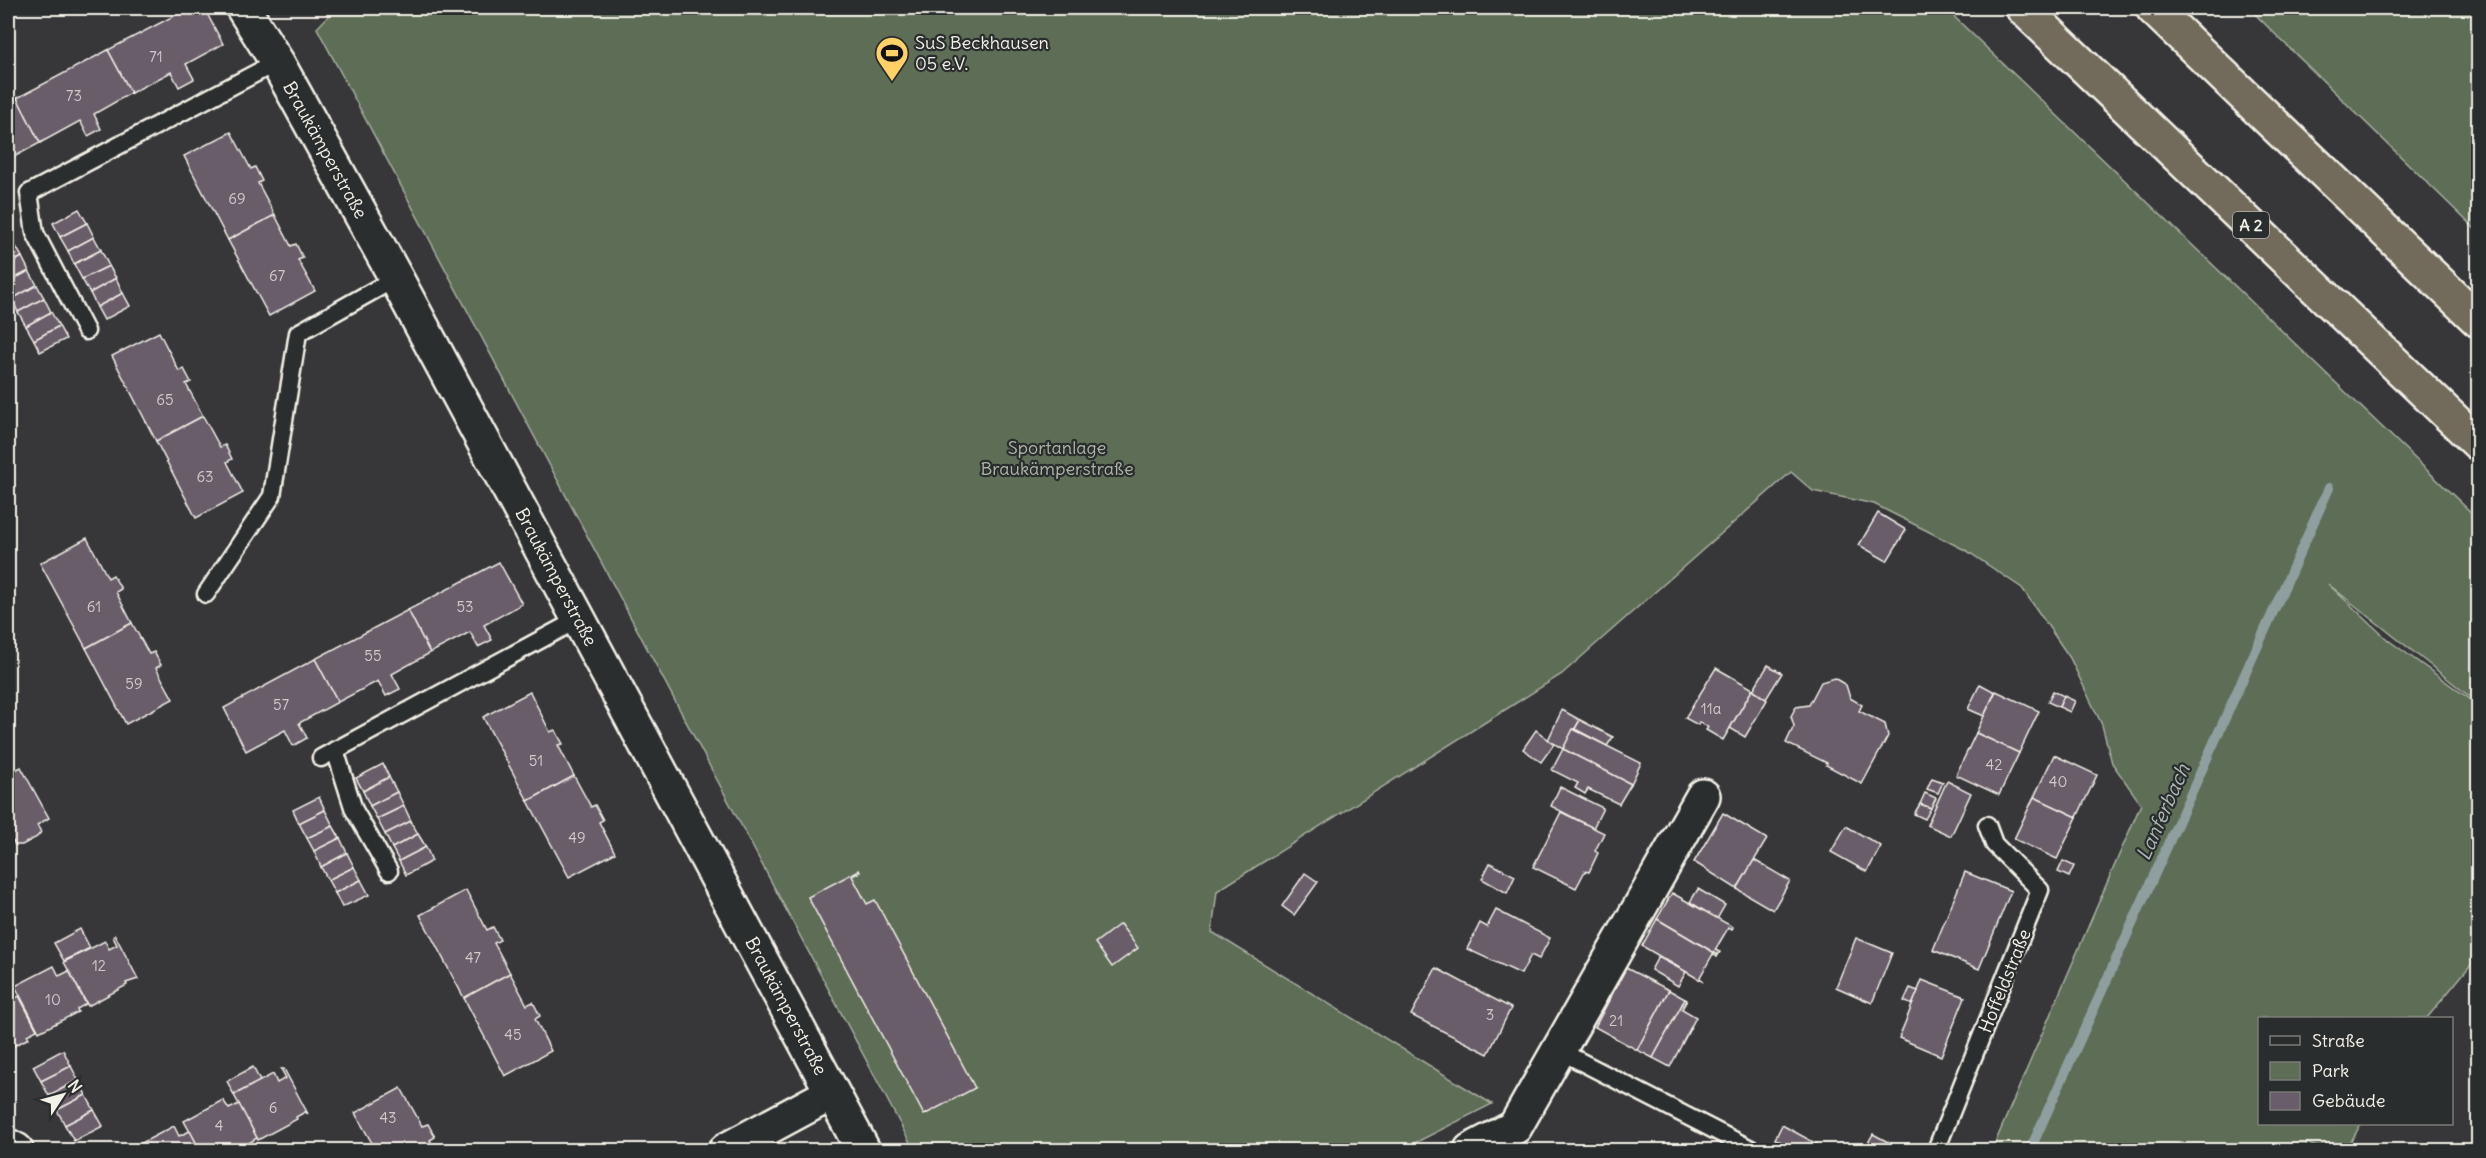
<svg xmlns="http://www.w3.org/2000/svg" width="2486" height="1158" font-family="Delius,sans-serif">
<style>
.green{fill:#5d6d56;stroke:#a8af9f;stroke-width:1.5}
.lines{fill:none;stroke-linecap:round;stroke-linejoin:round}
.stream{stroke:#8f9f9f;stroke-width:10}
.building{fill:#695d6b;stroke:#f4f1e8;stroke-width:1.5}
.service-casing{stroke:#f4f1e8;stroke-width:21}
.minor-casing{stroke:#f4f1e8;stroke-width:38}
.tertiary-casing{stroke:#f4f1e8;stroke-width:38}
.motorway-casing{stroke:#f4f1e8;stroke-width:38}
.service{stroke:#2a2d2e;stroke-width:16}
.minor{stroke:#2a2d2e;stroke-width:33}
.tertiary{stroke:#2a2d2e;stroke-width:33}
.motorway{stroke:#726b5a;stroke-width:33}
.labels{text-anchor:middle;stroke-width:4.5;stroke-linejoin:round;paint-order:stroke}
.number-label{font-size:15px;fill:#d1ccc9}
.shield{fill:#2a2d2e;stroke:#b7b6b0;stroke-width:1.5}
.shield-label{font-size:16px;font-weight:bold;fill:#f4f1e8}
.poi-label{font-size:18px;fill:#f4f1e8;stroke:#2a2d2e;text-anchor:start}
.street-label{font-size:18px;fill:#f4f1e8;stroke:#2a2d2e}
.park-label{font-size:18px;fill:#b0b6a6;stroke:#2a2d2e}
.water-label{font-size:20px;font-style:italic;fill:#b0bab8;stroke:#2a2d2e}
</style>
<rect width="100%" height="100%" fill="#37373a"/>
<filter id="ink" filterUnits="userSpaceOnUse"><feTurbulence type="fractalNoise" baseFrequency=".0167" numOctaves="2"/><feDisplacementMap in="SourceGraphic" scale="12" xChannelSelector="R" yChannelSelector="G"/><feConvolveMatrix kernelMatrix="1 2 1 2 8 2 1 2 1" color-interpolation-filters="sRGB"/></filter>
<g filter="url(#ink)">
<!-- green -->
<g class="green">
<path d="M336 8H1945L2478 519V703L2328 584 2388 640 2478 705V956L2427 1018H2260V1124H2361L2346 1150H2323L2307 1143 2304 1150H1992L2141 804 2112 763 2102 725 2070 658 2022 588 1967 551 1874 504 1813 491 1791 472 1562 674 1217 891 1212 932 1492 1104 1401 1150H914L317 28Z"/>
<path d="M2249 8H2478V232L2273 32Z"/>
</g>
<g class="lines">
<!-- stream -->
<path class="stream" d="M2030 1150 2329 488"/>
</g>
<!-- building -->
<g class="building">
<path d="M189 8H204L223 44 186 64 194 79 179 87 171 72 131 93 108 50Z"/>
<path d="M108 50 131 93 94 114 101 129 88 136 80 121 40 143 17 98Z"/>
<path d="M17 98 40 143 8 160V103Z"/>
<path d="M231 132 251 169 255 167 262 181 258 183 275 215 228 240 184 156Z"/>
<path d="M79 209 87 223 60 237 53 223Z"/>
<path d="M275 215 291 246 296 244 303 258 298 260 315 291 269 316 228 240Z"/>
<path d="M87 223 94 237 68 251 60 237Z"/>
<path d="M94 237 101 250 74 264 68 251Z"/>
<path d="M14 243 22 257 8 265V246Z"/>
<path d="M101 250 109 266 82 279 74 264Z"/>
<path d="M22 257 29 271 8 282V265Z"/>
<path d="M109 266 116 278 90 293 82 279Z"/>
<path d="M29 271 37 285 12 299 8 292V282Z"/>
<path d="M116 278 123 293 97 307 90 293Z"/>
<path d="M37 285 44 298 18 312 12 299Z"/>
<path d="M123 293 130 306 104 320 97 307Z"/>
<path d="M44 298 51 312 26 326 18 312Z"/>
<path d="M51 312 59 326 34 340 26 326Z"/>
<path d="M59 326 66 339 40 352 34 340Z"/>
<path d="M159 332 179 371 184 369 191 382 186 384 203 416 156 441 112 356Z"/>
<path d="M203 416 220 447 225 445 232 459 227 462 243 493 196 518 156 441Z"/>
<path d="M1878 513 1906 530 1887 561 1859 545Z"/>
<path d="M87 538 108 578 113 575 121 589 116 592 132 623 86 648 40 563Z"/>
<path d="M499 562 522 604 484 625 492 640 478 647 470 632 430 653 408 610Z"/>
<path d="M408 610 430 653 392 674 400 689 386 696 378 681 338 702 315 659Z"/>
<path d="M132 623 149 654 154 652 161 665 156 668 173 699 126 724 86 648Z"/>
<path d="M315 659 338 702 299 723 307 738 293 746 285 730 246 751 224 708Z"/>
<path d="M1768 665 1782 673 1766 699 1753 690Z"/>
<path d="M1716 668 1753 689 1723 740 1706 730 1708 727 1699 722 1698 725 1685 718Z"/>
<path d="M1834 678 1846 685 1850 698 1862 705 1859 711 1885 724 1888 736 1862 784 1826 765 1827 763 1786 743 1794 726 1791 716 1796 707 1809 705 1821 682Z"/>
<path d="M1980 684 1995 692 1984 716 1968 709Z"/>
<path d="M1752 690 1767 700 1745 737 1730 728Z"/>
<path d="M1996 691 2039 711 2019 753 1976 733Z"/>
<path d="M2053 691 2064 696 2059 707 2048 702Z"/>
<path d="M530 692 550 732 555 730 563 744 558 745 574 776 528 801 483 717Z"/>
<path d="M2064 696 2075 701 2070 712 2059 707Z"/>
<path d="M1562 710 1580 720 1563 749 1548 740Z"/>
<path d="M1580 720 1613 737 1607 746 1575 729Z"/>
<path d="M1573 729 1641 763 1631 784 1563 749Z"/>
<path d="M1536 730 1554 744 1541 762 1523 749Z"/>
<path d="M1976 733 2019 753 1999 795 1956 775Z"/>
<path d="M1563 749 1631 784 1619 804 1588 789 1585 794 1575 788 1578 783 1552 770Z"/>
<path d="M2054 755 2097 775 2077 817 2034 797Z"/>
<path d="M383 764 389 777 363 791 356 778Z"/>
<path d="M21 767 49 818 37 825 41 832 37 837 22 845H15L13 841 8 844V774Z"/>
<path d="M574 776 591 807 595 805 603 820 599 822 615 853 569 877 528 801Z"/>
<path d="M389 777 397 792 370 806 363 791Z"/>
<path d="M1932 778 1943 782 1938 793 1927 789Z"/>
<path d="M1947 781 1971 793 1951 836 1927 825Z"/>
<path d="M1560 787 1603 808 1593 828 1551 806Z"/>
<path d="M397 792 404 806 377 819 370 806Z"/>
<path d="M1925 793 1936 798 1931 808 1920 804Z"/>
<path d="M319 797 325 810 299 823 293 810Z"/>
<path d="M2034 797 2077 817 2057 859 2014 839Z"/>
<path d="M1920 804 1931 808 1925 819 1914 814Z"/>
<path d="M404 806 411 821 385 834 377 819Z"/>
<path d="M325 810 333 826 307 838 299 823Z"/>
<path d="M1561 812 1604 833 1595 851 1598 853 1589 872 1585 871 1576 888 1533 867Z"/>
<path d="M1723 813 1767 839 1737 889 1694 862Z"/>
<path d="M411 821 418 834 392 848 385 834Z"/>
<path d="M333 826 340 838 314 851 307 838Z"/>
<path d="M1846 826 1881 846 1867 872 1831 852Z"/>
<path d="M418 834 426 847 399 861 392 848Z"/>
<path d="M340 838 347 853 321 867 314 851Z"/>
<path d="M426 847 432 861 406 875 399 861Z"/>
<path d="M347 853 354 867 328 880 321 867Z"/>
<path d="M1754 860 1790 881 1773 910 1737 889Z"/>
<path d="M2063 861 2074 866 2069 877 2058 872Z"/>
<path d="M1490 863 1515 876 1507 893 1482 879Z"/>
<path d="M354 867 361 880 335 893 328 880Z"/>
<path d="M859 870 860 872 852 876 867 904 875 900 975 1088 924 1115 808 897Z"/>
<path d="M1965 872 2011 891 1979 969 1933 950Z"/>
<path d="M1305 873 1318 882 1294 915 1282 906Z"/>
<path d="M361 880 369 895 342 907 335 893Z"/>
<path d="M1698 889 1725 905 1717 919 1690 902Z"/>
<path d="M466 890 487 930 493 927 500 940 494 943 510 973 464 998 420 915Z"/>
<path d="M1672 893 1733 927 1732 930 1728 928 1715 950 1720 952 1718 955 1657 919Z"/>
<path d="M1496 910 1550 938 1539 959 1531 955 1521 974 1467 949 1480 923 1487 927Z"/>
<path d="M1657 919 1718 955 1717 957 1713 954 1700 977 1702 981 1642 946Z"/>
<path d="M1120 924 1138 948 1112 967 1095 943Z"/>
<path d="M80 929 90 948 64 961 54 943Z"/>
<path d="M115 935 138 979 126 983 127 985 88 1006 64 962 105 941 109 949 117 945 113 937Z"/>
<path d="M1856 938 1892 953 1872 1003 1836 987Z"/>
<path d="M1658 957 1686 972 1678 986 1651 970Z"/>
<path d="M54 966 59 976 69 971 86 1004 77 1009 78 1012 39 1032 15 986Z"/>
<path d="M1436 968 1511 1008 1488 1054 1411 1015Z"/>
<path d="M1626 968 1669 990 1637 1050 1595 1027Z"/>
<path d="M510 973 527 1005 533 1002 540 1016 535 1019 551 1051 505 1076 464 998Z"/>
<path d="M1922 980 1965 997 1941 1056 1899 1038Z"/>
<path d="M1910 988 1918 991 1912 1005 1904 1001Z"/>
<path d="M1669 990 1685 999 1653 1058 1637 1050Z"/>
<path d="M8 996 10 1002 19 996 37 1030 27 1035 29 1038 8 1049Z"/>
<path d="M1685 999 1687 1000 1682 1009 1696 1017 1670 1067 1653 1058Z"/>
<path d="M63 1050 71 1066 41 1081 33 1066Z"/>
<path d="M71 1066 78 1080 49 1096 41 1081Z"/>
<path d="M253 1067 260 1081 234 1095 227 1081Z"/>
<path d="M281 1069H284L308 1114 305 1112 296 1117 297 1119 258 1140 234 1095 273 1074 277 1083 286 1078Z"/>
<path d="M78 1080 86 1095 57 1110 49 1096Z"/>
<path d="M401 1088 422 1126 428 1124 435 1137 430 1140 435 1150H376L355 1113Z"/>
<path d="M86 1095 94 1110 65 1125 57 1110Z"/>
<path d="M223 1100 229 1109 239 1104 257 1138 238 1150H200L184 1121Z"/>
<path d="M94 1110 103 1126 74 1141 65 1125Z"/>
<path d="M1782 1125 1817 1144 1814 1150H1796L1775 1139Z"/>
<path d="M174 1126 179 1136 190 1131 200 1150H136L134 1147Z"/>
<path d="M1873 1134 1901 1149 1900 1150H1864Z"/>
</g>
<g class="lines">
<defs>
<g id="service">
<path d="M86 331 35 233 29 193 277 62"/>
<path d="M206 594 272 496 298 333 396 278"/>
<path d="M335 750 354 810 389 871"/>
<path d="M321 758 579 619"/>
<path d="M1558 1050 1753 1150"/>
<path d="M1936 1150 2040 890 1994 844 1987 825"/>
</g>
<g id="minor">
<path d="M8 1146 16 1150"/>
<path d="M726 1150 832 1093"/>
<path d="M1471 1150 1515 1127 1703 796"/>
</g>
<path id="tertiary" d="M243 8 277 62 396 278 863 1150"/>
<g id="motorway">
<path d="M2023 8 2478 443"/>
<path d="M2153 8 2478 320"/>
</g>
</defs>
<!-- service casing -->
<use href="#service" class="service-casing"/>
<!-- minor casing -->
<use href="#minor" class="minor-casing"/>
<!-- tertiary casing -->
<use href="#tertiary" class="tertiary-casing"/>
<!-- motorway casing -->
<use href="#motorway" class="motorway-casing"/>
<!-- service -->
<use href="#service" class="service"/>
<!-- minor -->
<use href="#minor" class="minor"/>
<!-- tertiary -->
<use href="#tertiary" class="tertiary"/>
<!-- motorway -->
<use href="#motorway" class="motorway"/>
</g>
</g>
<!-- icons -->
<defs>
<symbol id="stadium-pin" viewBox="-11 -11 22 30"><path d="M0 17L-7.5 6A9.5 9.5 0 1 1 7.5 6Z" fill="#ffd166" stroke="#2a2d2e"/><path d="M0-5a6.5 5 0 1 0 0 10a6.5 5 0 1 0 0-10ZM-3.5-1.8h7v3.6h-7Z" fill="#111"/></symbol>
</defs>
<g fill-rule="evenodd">
<use href="#stadium-pin" x="873" y="34" width="38" height="52"/>
</g>
<g class="labels">
<!-- number labels -->
<g class="number-label">
<text x="156" y="62">71</text>
<text x="74" y="101">73</text>
<text x="237" y="204">69</text>
<text x="277" y="281">67</text>
<text x="165" y="405">65</text>
<text x="205" y="482">63</text>
<text x="94" y="612">61</text>
<text x="465" y="612">53</text>
<text x="373" y="661">55</text>
<text x="134" y="689">59</text>
<text x="281" y="710">57</text>
<text x="1711" y="714">11a</text>
<text x="536" y="766">51</text>
<text x="1994" y="770">42</text>
<text x="2058" y="787">40</text>
<text x="577" y="843">49</text>
<text x="473" y="963">47</text>
<text x="99" y="971">12</text>
<text x="53" y="1005">10</text>
<text x="1490" y="1020">3</text>
<text x="1616" y="1026">21</text>
<text x="513" y="1040">45</text>
<text x="273" y="1113">6</text>
<text x="388" y="1123">43</text>
<text x="219" y="1131">4</text>
</g>
<!-- shield labels -->
<rect class="shield" x="2233" y="212" width="36" height="26" rx="4.5"/>
<g class="shield-label">
<text x="2251" y="231">A 2</text>
</g>
<!-- poi labels -->
<g class="poi-label">
<text x="915" y="49">SuS Beckhausen<tspan x="915" dy="21">05 e.V.</tspan></text>
</g>
<!-- street labels -->
<g class="street-label">
<text transform="translate(325 150) rotate(61)" y="6">Braukämperstraße</text>
<text transform="translate(556 577) rotate(62)" y="6">Braukämperstraße</text>
<text transform="translate(2005 981) rotate(-68)" y="6">Hoffeldstraße</text>
<text transform="translate(786 1006) rotate(62)" y="6">Braukämperstraße</text>
</g>
<!-- park labels -->
<g class="park-label">
<text x="1057" y="454">Sportanlage<tspan x="1057" dy="21">Braukämperstraße</tspan></text>
</g>
<!-- water labels -->
<g class="water-label">
<text transform="translate(2163 812) rotate(-66)" y="7">Lanferbach</text>
</g>
</g>
<!-- margin -->
<rect width="2486" height="1158" fill="none" stroke="#2a2d2e" stroke-width="30"/>
<rect x="15" y="15" width="2456" height="1128" fill="none" stroke="#f4f1e8" stroke-width="2" filter="url(#ink)"/>
<!-- legend -->
<rect x="2258" y="1017" width="195" height="108" fill="#2a2d2e" stroke="#7b7b78" stroke-width="1.5"/>
<rect x="2270" y="1036" width="30" height="9" fill="#2a2d2e" stroke="#7b7b78" stroke-width="1.5"/>
<text x="2312" y="1047" font-size="18" fill="#f4f1e8">Straße</text>
<rect x="2270" y="1062" width="30" height="18" fill="#5d6d56" stroke="#7b7b78" stroke-width="1.5"/>
<text x="2312" y="1077" font-size="18" fill="#f4f1e8">Park</text>
<rect x="2270" y="1092" width="30" height="18" fill="#695d6b" stroke="#7b7b78" stroke-width="1.5"/>
<text x="2312" y="1107" font-size="18" fill="#f4f1e8">Gebäude</text>
<!-- north arrow -->
<g transform="translate(63 1095) rotate(54)" stroke="#2a2d2e" stroke-width="4.5" paint-order="stroke">
<path d="M0-4.5L10 22L0 15L-10 22Z" fill="#f4f1e8"/>
<text y="-9" font-size="16" font-weight="bold" text-anchor="middle" fill="#f4f1e8">N</text>
</g>
</svg>
